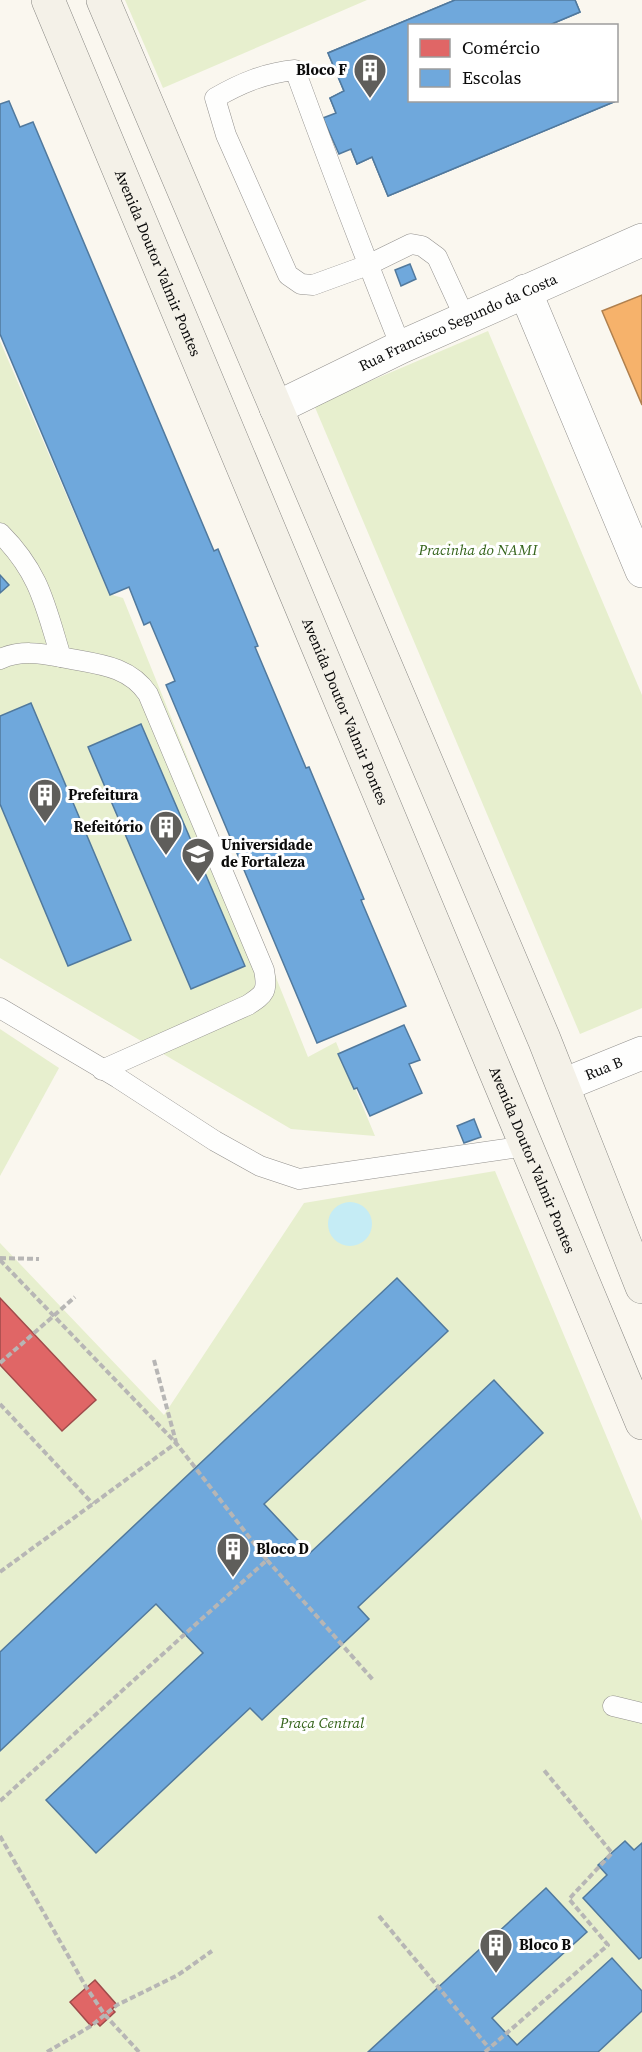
<svg xmlns="http://www.w3.org/2000/svg" width="642" height="2052" font-family="'Source Serif 4',serif">
<style>
.green{fill:#e7efce}
.water{fill:#c5ecf5}
.shops{fill:#e06666;stroke:#a04b4b;stroke-width:1.5}
.schools{fill:#6fa8dc;stroke:#51799d;stroke-width:1.5}
.health{fill:#f6b26b;stroke:#b0804e;stroke-width:1.5}
.lines{fill:none;stroke-linecap:round;stroke-linejoin:round}
.lane-casing{stroke:#93918e;stroke-width:21}
.street-casing{stroke:#93918e;stroke-width:34}
.secondary-casing{stroke:#898884;stroke-width:34}
.path{stroke:#b7b6b5;stroke-width:4;stroke-dasharray:6 3;stroke-linecap:butt}
.lane{stroke:#fefefd;stroke-width:20}
.street{stroke:#fefefd;stroke-width:33}
.secondary{stroke:#f4f1e8;stroke-width:33}
.labels{text-anchor:middle;stroke-width:6;stroke-linejoin:round;paint-order:stroke}
.poi-label{font-size:15px;font-weight:bold;fill:#0b0b0b;stroke:#fff;text-anchor:start}
.street-label{font-size:15px;fill:#0b0b0b;stroke:#fff}
.park-label{font-size:15px;font-style:italic;fill:#35641b;stroke:#fff}
</style>
<rect width="100%" height="100%" fill="#faf7ef"/>
<!-- green -->
<g class="green">
<path d="M125 0H367L163 88Z"/>
<path d="M488 331 642 695V1008L580 1034 314 405Z"/>
<path d="M0 341 109 594 123 598 308 1057 336 1042 375 1136 291 1129 0 958Z"/>
<path d="M0 1029 59 1068 0 1176Z"/>
<path d="M495 1171 642 1521V2052H0V1243L164 1415 304 1203Z"/>
</g>
<!-- water -->
<circle class="water" cx="350" cy="1224" r="22"/>
<!-- shops -->
<g class="shops">
<path d="M0 1298 96 1400 62 1431 0 1365Z"/>
<path d="M95 1980 117 2005 112 2009 115 2012 100 2026 96 2022 91 2026 70 2002Z"/>
</g>
<!-- schools -->
<g class="schools">
<path d="M455 0H575L580 12 547 26H410V100L616 101 388 196 372 157 357 164 330 98 344 91 328 53Z"/>
<path d="M455 0H575L580 12 547 26H410V100L616 101 388 196 372 157 357 164 351 149 339 154 323 118 336 113 330 98 344 91 328 53Z"/>
<path d="M9 101 20 127 33 122 214 551 218 549 258 646 255 647 306 768 309 767 364 899 361 900 406 1006 317 1043 166 685 175 681 150 622 144 625 129 587 110 595 0 334V104Z"/>
<path d="M410 264 416 279 401 286 395 270Z"/>
<path d="M0 575 9 585 0 593Z"/>
<path d="M31 703 131 940 68 966 0 804V716Z"/>
<path d="M141 724 245 966 191 989 88 747Z"/>
<path d="M404 1025 420 1060 409 1064 422 1093 370 1116 357 1088 354 1089 338 1054Z"/>
<path d="M474 1119 481 1137 464 1143 457 1126Z"/>
<path d="M397 1278 448 1331 264 1504 310 1553 494 1380 543 1433 358 1607 369 1619 262 1720 250 1708 96 1853 46 1800 203 1653 156 1604 0 1751V1652Z"/>
<path d="M625 1841 634 1850 642 1843V1957L639 1959 583 1898 607 1875 598 1865Z"/>
<path d="M546 1888 587 1932 492 2018 517 2045 612 1958 642 1991V2011L598 2052H368Z"/>
</g>
<!-- health -->
<path class="health" d="M642 295V405L602 311Z"/>
<g class="lines">
<defs>
<g id="lane">
<path d="M401 347C364 255 329 163 295 70 265 73 241 83 215 98L226 135 288 275 301 284 313 285 368 265 411 244 422 246 437 257 465 318"/>
<path d="M0 533C40 573 45 605 61 657 94 664 128 664 148 694L264 970C268 991 265 994 248 1005L102 1070"/>
<path d="M0 659C21 650 39 653 61 657"/>
<path d="M0 1008 118 1078 215 1141 260 1166 299 1179 526 1146"/>
<path d="M613 1706 642 1713"/>
</g>
<g id="street">
<path d="M525 291 642 571"/>
<path id="s1" d="M276 408 401 347 642 240"/>
<path id="s2" d="M563 1085 642 1053"/>
</g>
<g id="secondary">
<path id="s3" d="M48 0 642 1423"/>
<path d="M103 0 544 1039 642 1287"/>
</g>
</defs>
<!-- lane casing -->
<use href="#lane" class="lane-casing"/>
<!-- street casing -->
<use href="#street" class="street-casing"/>
<!-- secondary casing -->
<use href="#secondary" class="secondary-casing"/>
<!-- path -->
<g class="path">
<path d="M0 1258 39 1259"/>
<path d="M0 1260 176 1443"/>
<path d="M154 1360 176 1442"/>
<path d="M0 1363 75 1297"/>
<path d="M0 1404 93 1504"/>
<path d="M267 1560 374 1681"/>
<path d="M0 1572 176 1443 267 1560 0 1801"/>
<path d="M0 1836 86 1987 105 2015 139 2052"/>
<path d="M379 1916 489 2048"/>
<path d="M47 2052 91 2026 117 2005 178 1975 212 1951"/>
<path d="M485 2052 608 1945 569 1899 612 1853 543 1769"/>
</g>
<!-- lane -->
<use href="#lane" class="lane"/>
<!-- street -->
<use href="#street" class="street"/>
<!-- secondary -->
<use href="#secondary" class="secondary"/>
</g>
<!-- icons -->
<defs>
<symbol id="building-pin" viewBox="-11 -11 22 30"><path d="M0 17L-7.5 6A9.5 9.5 0 1 1 7.5 6Z" fill="#5f5e5b" stroke="#fff"/><path d="M-4-6H4V6H1V3H-1V6H-4ZM-2.5-4.3h1.7v1.8h-1.7ZM.8-4.3h1.7v1.8H.8ZM-2.5-1h1.7V.8h-1.7ZM.8-1h1.7V.8H.8Z" fill="#fff"/></symbol>
<symbol id="university-pin" viewBox="-11 -11 22 30"><path d="M0 17L-7.5 6A9.5 9.5 0 1 1 7.5 6Z" fill="#5f5e5b" stroke="#fff"/><path d="M0-5L7-2L0 1L-7-2ZM-4 1L0 2.5L4 1V4Q0 6-4 4Z" fill="#fff"/></symbol>
</defs>
<g fill-rule="evenodd">
<use href="#building-pin" x="351" y="51" width="38" height="52"/>
<use href="#building-pin" x="26" y="776" width="38" height="52"/>
<use href="#building-pin" x="147" y="808" width="38" height="52"/>
<use href="#university-pin" x="179" y="835" width="38" height="52"/>
<use href="#building-pin" x="214" y="1530" width="38" height="52"/>
<use href="#building-pin" x="477" y="1926" width="38" height="52"/>
</g>
<g class="labels">
<!-- poi labels -->
<g class="poi-label">
<text x="347" y="75" text-anchor="end">Bloco F</text>
<text x="68" y="800">Prefeitura</text>
<text x="143" y="832" text-anchor="end">Refeitório</text>
<text x="221" y="850">Universidade<tspan x="221" dy="17">de Fortaleza</tspan></text>
<text x="256" y="1554">Bloco D</text>
<text x="519" y="1950">Bloco B</text>
</g>
<!-- street labels -->
<g class="street-label">
<text dy="5" stroke="none"><textPath href="#s3" startOffset="285">Avenida Doutor Valmir Pontes</textPath></text>
<text dy="5" stroke="none"><textPath href="#s1" startOffset="201">Rua Francisco Segundo da Costa</textPath></text>
<text dy="5" stroke="none"><textPath href="#s3" startOffset="771">Avenida Doutor Valmir Pontes</textPath></text>
<text dy="5" stroke="none"><textPath href="#s2" startOffset="44">Rua B</textPath></text>
<text dy="5" stroke="none"><textPath href="#s3" startOffset="1257">Avenida Doutor Valmir Pontes</textPath></text>
</g>
<!-- park labels -->
<g class="park-label">
<text x="478" y="555">Pracinha do NAMI</text>
<text x="322" y="1728">Praça Central</text>
</g>
</g>
<!-- legend -->
<rect x="408" y="24" width="210" height="78" fill="#ffffff" stroke="#9d9d9d" stroke-width="1.5"/>
<rect x="420" y="39" width="30" height="18" fill="#e06666" stroke="#9d9d9d" stroke-width="1.5"/>
<text x="462" y="54" font-size="18" fill="#0b0b0b">Comércio</text>
<rect x="420" y="69" width="30" height="18" fill="#6fa8dc" stroke="#9d9d9d" stroke-width="1.5"/>
<text x="462" y="84" font-size="18" fill="#0b0b0b">Escolas</text>
</svg>
